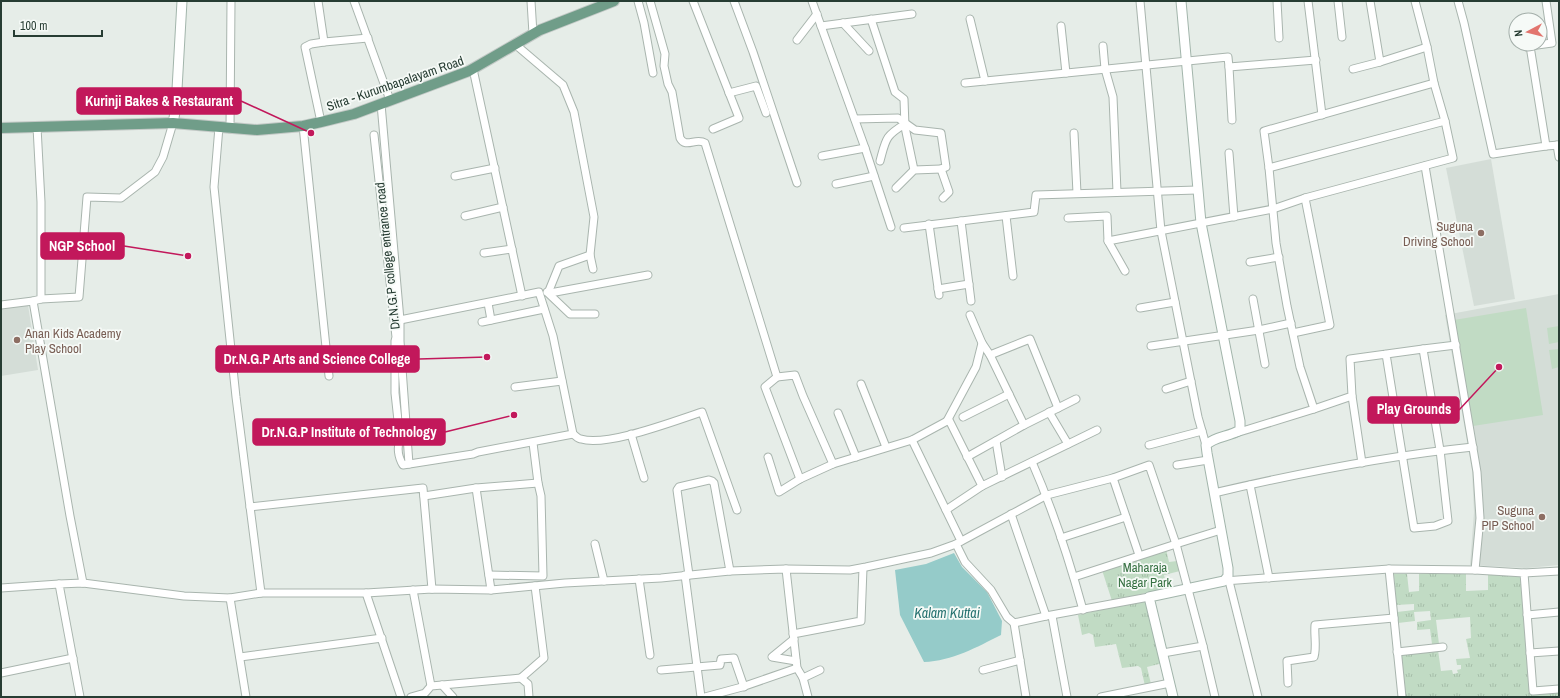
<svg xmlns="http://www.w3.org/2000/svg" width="1560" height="698" font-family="'Archivo Narrow',sans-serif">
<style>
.built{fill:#d4ddd7}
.grass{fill:url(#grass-tufts)}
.pitch{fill:#c1dbc4}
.water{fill:#95cbc9}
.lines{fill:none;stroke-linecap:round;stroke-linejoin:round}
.street-casing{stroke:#a9b5ae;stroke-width:9}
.secondary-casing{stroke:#a2b5ab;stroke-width:11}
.primary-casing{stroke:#c3c9c6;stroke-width:12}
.street{stroke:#fff;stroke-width:7}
.secondary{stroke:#fff;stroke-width:9}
.primary{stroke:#709d89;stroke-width:10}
.education-dot{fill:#8d6e63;stroke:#f6faf7;stroke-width:1.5}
.labels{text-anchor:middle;stroke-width:3.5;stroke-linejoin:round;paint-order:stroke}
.street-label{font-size:13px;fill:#273d33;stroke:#f6faf7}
.education-label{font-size:13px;fill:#785e54;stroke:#f6faf7;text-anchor:end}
.park-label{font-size:13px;fill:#357041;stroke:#f6faf7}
.water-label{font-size:14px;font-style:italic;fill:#277371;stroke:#f6faf7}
.leader{fill:none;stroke:#c2185b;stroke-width:1.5}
.callout-dot{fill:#c2185b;stroke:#f6faf7;stroke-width:1.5}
.callout{fill:#c2185b;stroke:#c2185b;stroke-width:1.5}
.callout-label{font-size:14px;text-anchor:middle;font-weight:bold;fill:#fff}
</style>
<defs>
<pattern id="grass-tufts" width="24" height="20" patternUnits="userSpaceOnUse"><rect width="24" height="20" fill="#c1dbc4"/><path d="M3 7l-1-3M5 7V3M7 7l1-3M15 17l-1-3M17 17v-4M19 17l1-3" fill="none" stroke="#a6bda9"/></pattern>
</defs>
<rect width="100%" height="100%" fill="#e6ede8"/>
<!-- built -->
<g class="built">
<path d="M1491 159 1515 299 1474 306 1446 168Z"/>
<path d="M1559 294V565L1527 568 1470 565 1474 512 1472 470 1445 315Z"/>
<path d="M28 305 38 370 1 376V309Z"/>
</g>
<!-- grass -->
<g class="grass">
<path d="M1166 549 1169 562 1177 561 1180 571 1164 575 1167 588 1112 601 1102 570Z"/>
<path d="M1394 574H1407L1409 592 1419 591V574H1466V591L1488 590V575H1522L1530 693 1559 692V697H1404L1399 654 1438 650 1441 671 1452 670 1453 674 1458 673 1457 670 1461 669V665H1457L1456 659 1470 658 1466 639 1471 638 1470 617 1436 620 1439 644H1432L1430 629 1417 630V622L1431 620 1430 611 1414 612 1415 621 1398 623 1397 612 1414 610V604L1396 605Z"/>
<path d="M1148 599 1163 663 1147 667 1151 684 1145 686 1141 668 1138 666 1122 668 1116 644 1095 647 1093 635 1089 633 1082 635 1078 615Z"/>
</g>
<!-- pitch -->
<g class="pitch">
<path d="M1526 308 1543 415 1473 426 1454 320Z"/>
<path d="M1559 326V342L1549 344 1547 328Z"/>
<path d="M1559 349V367L1552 369 1549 350Z"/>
</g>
<!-- water -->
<path class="water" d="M954 553 962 567 987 592 1002 621 1001 635C977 647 952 661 924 662L900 615 895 570 926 564Z"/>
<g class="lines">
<defs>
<g id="street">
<path d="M318 1 324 42 368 38"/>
<path d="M354 1 390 100"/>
<path d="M531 1 533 34"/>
<path d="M638 1 644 23 653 73"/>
<path d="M650 1 665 54 664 66 668 84 672 92 680 138C686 149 696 137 705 143L777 377 765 387 800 479"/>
<path d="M693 1 739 118 713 129"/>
<path d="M734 1 753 52 797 183"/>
<path d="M812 1 865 148 891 227"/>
<path d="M1140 1 1161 231 1198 417 1206 445"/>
<path d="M1277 1 1279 38"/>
<path d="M1308 1 1322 115"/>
<path d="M1338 1 1342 37"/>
<path d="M1370 1 1380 62 1427 47"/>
<path d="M1458 1 1464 23 1493 154 1546 146 1530 46 1552 43 1546 1"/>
<path d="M871 19 895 92 904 99 905 127 914 170"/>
<path d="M970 19 985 81"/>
<path d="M843 23 869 51"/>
<path d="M821 26 912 14"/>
<path d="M1061 26 1066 73"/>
<path d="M797 40 817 14"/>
<path d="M516 45 563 85 574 112 594 217 590 255 593 269"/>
<path d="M1103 46 1105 69 1113 97 1117 192"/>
<path d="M473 69 522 296"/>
<path d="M1353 69 1380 62"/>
<path d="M965 83 1228 57 1229 67"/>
<path d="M729 93 756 86 766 113"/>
<path d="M381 104 400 320V341L409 464"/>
<path d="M855 119 898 118 915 130 941 133 946 167 941 169 949 192 943 198"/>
<path d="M1232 120 1229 67 1316 60"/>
<path d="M321 122 305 47 311 44 324 42"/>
<path d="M303 126 329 376"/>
<path d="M37 127 41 202V299L33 301 70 516 83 583"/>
<path d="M219 127 214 187 236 397 261 593"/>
<path d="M230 129 231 1"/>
<path d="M1074 133 1077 193"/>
<path d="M374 135 396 337 395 341V393L400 439C397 447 398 457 403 465L473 454 478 452 573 434"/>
<path d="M1557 145 1559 157"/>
<path d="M1546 146 1559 145"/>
<path d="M1229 153 1234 217"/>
<path d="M822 156 865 148"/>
<path d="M880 161C886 139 885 136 905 124"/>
<path d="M1425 166 1477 472 1480 518 1475 570"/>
<path d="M1269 168 1445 121"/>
<path d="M455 176 495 168"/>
<path d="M836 184 874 176"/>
<path d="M896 188 914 170 941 169"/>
<path d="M465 216 503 207"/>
<path d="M1006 216 1013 276"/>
<path d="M1068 218 1107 216 1108 241 1125 271"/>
<path d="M961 221 971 301"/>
<path d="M929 224 939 295"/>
<path d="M904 228 1034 212 1036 195 1197 190"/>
<path d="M1108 241 1273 209 1305 198 1453 158 1445 121 1434 83 1427 47 1415 1"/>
<path d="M484 253 512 249"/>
<path d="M590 255 559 266 548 293 570 314H595"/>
<path d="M1250 262 1279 257"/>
<path d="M938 289 969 284"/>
<path d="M547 292 550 293 648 275"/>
<path d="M41 299 79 297 87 197 121 198 155 172 163 157 173 123"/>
<path d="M1253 299 1265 364"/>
<path d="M488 303 491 320"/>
<path d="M1 305 33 301"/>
<path d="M1140 308 1175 302"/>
<path d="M400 320 539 292 553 336 573 434C576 436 578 439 581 439 607 447 674 421 702 412L737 510"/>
<path d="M482 322 544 309"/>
<path d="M1293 333 1330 325 1305 198"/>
<path d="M982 343 990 355 1024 425"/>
<path d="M1151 346 1259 330 1291 323"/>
<path d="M1423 349 1456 345"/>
<path d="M990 355 1030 339 1058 408"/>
<path d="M777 377 795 375 803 396 833 464"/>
<path d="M861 384 886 447"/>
<path d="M515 387 562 381"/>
<path d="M1166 389 1191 381"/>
<path d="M1352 396 1362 463"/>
<path d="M1314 409 1352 396 1350 359 1423 349 1440 450 1448 521 1435 526 1414 528 1386 354"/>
<path d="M1049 412 1068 444"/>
<path d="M838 413 856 457"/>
<path d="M963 417 1009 394"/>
<path d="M947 421 976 367 982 343 970 315"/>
<path d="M1236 433 1314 409 1300 367 1287 306 1276 243 1269 168 1264 131 1434 83"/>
<path d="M631 434 644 478"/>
<path d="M912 440 961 541"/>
<path d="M996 441 1002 477"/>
<path d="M1149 445 1202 431"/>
<path d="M768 457 779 492 800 479 833 464 912 440 949 420 982 486 1097 430"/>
<path d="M967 457 1024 425 1076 399"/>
<path d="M1032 462C1053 510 1069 559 1083 610"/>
<path d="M1177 465 1208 460"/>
<path d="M1113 478 1139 555"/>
<path d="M1250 485 1269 578"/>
<path d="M476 488 491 590"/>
<path d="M1214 493C1299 473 1386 456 1473 447"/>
<path d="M424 496 476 488 538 483"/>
<path d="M250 507 423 488 432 589"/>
<path d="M946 510 982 486"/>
<path d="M1011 514 1046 616 1149 597"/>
<path d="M1061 538 1126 517"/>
<path d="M595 544 604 581"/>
<path d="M956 544 965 562 991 590 1007 617 1014 623 1046 616"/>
<path d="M786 569 797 668 803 678 808 697"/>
<path d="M1389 569 1402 697"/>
<path d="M1524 573 1559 571"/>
<path d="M489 575 543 576 541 496 538 483 533 443"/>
<path d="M685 575 701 697"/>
<path d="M689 575 677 490 679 487 709 480 712 481 714 483 730 571"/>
<path d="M1074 577 1176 544 1203 646 1163 653"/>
<path d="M639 579 650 655"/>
<path d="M1224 581 1389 569 1475 570 1524 573 1533 691 1559 689"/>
<path d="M1229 581 1258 697"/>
<path d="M1 588 59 584"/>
<path d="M413 590 431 686"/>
<path d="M230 598 246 697"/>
<path d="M1527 615 1559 612"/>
<path d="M1052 616 1067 697"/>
<path d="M1014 623 1026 697"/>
<path d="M793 634 861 621 863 568"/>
<path d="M794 639 772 657 796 661"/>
<path d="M1203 646 1215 697"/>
<path d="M1397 652 1443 647"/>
<path d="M1530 653 1559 651"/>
<path d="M240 657 382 638"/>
<path d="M661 670 720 665 721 659 734 658 744 687"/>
<path d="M983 670 1020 660"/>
<path d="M1 673 73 658"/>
<path d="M803 678 820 670"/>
<path d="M1288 683 1287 661 1314 657C1317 647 1314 636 1315 625L1394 618"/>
<path d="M442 685 453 697"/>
<path d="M80 697 59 584 83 583 184 596 230 598 261 593H366"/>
<path d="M401 697 366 593 432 589 491 590 565 583 661 578 730 571 786 569 850 570 866 567 931 553 956 544 1047 495 1113 478 1149 465 1176 544 1221 530"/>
<path d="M411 697 425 693 431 686 521 678"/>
<path d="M529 697 528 684 521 678 544 658 535 586"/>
<path d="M705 697 742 687 797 668"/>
<path d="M1101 697 1170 683"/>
</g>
<g id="secondary">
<path d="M173 123 176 107 182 1"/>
<path d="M1173 697 1149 597 1224 581 1228 576V568L1207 453 1206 445C1215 436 1229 437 1240 430V421L1201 223 1181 1"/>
</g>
<path id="primary" d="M1 128 173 123 257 130 303 126 321 122 354 114 469 71 540 30 614 1"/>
</defs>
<!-- street casing -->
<use href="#street" class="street-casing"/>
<!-- secondary casing -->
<use href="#secondary" class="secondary-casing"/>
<!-- primary casing -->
<use href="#primary" class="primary-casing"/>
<!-- street -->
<use href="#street" class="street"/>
<!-- secondary -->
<use href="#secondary" class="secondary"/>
<!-- primary -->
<use href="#primary" class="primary"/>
</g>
<!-- markers -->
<g class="education-dot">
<circle cx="1481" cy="233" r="4"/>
<circle cx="17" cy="340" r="4"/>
<circle cx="1542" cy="517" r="4"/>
</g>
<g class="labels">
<!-- street labels -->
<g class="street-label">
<text transform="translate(395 83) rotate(-19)" y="5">Sitra - Kurumbapalayam Road</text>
<text transform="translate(387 256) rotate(-96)" y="5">Dr.N.G.P college entrance road</text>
</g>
<!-- education labels -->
<g class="education-label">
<text x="1473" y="231">Suguna<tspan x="1473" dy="15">Driving School</tspan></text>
<text x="25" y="338" text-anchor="start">Anan Kids Academy<tspan x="25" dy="15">Play School</tspan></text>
<text x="1534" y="515">Suguna<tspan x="1534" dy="15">PIP School</tspan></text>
</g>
<!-- park labels -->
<g class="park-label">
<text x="1145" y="572">Maharaja<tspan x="1145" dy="15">Nagar Park</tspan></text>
</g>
<!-- water labels -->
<g class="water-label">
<text x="947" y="618">Kalam Kuttai</text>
</g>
</g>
<!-- callouts -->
<path class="leader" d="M311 133L241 101M188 256L124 246M487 357L419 359M1499 367L1459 410M514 415L445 432"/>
<g class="callout-dot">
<circle cx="311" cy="133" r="4"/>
<circle cx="188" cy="256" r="4"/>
<circle cx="487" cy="357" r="4"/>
<circle cx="1499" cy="367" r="4"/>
<circle cx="514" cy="415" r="4"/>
</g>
<g class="callout">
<rect x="77" y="88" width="164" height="26" rx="4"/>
<rect x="41" y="233" width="83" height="26" rx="4"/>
<rect x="216" y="346" width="203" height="26" rx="4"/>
<rect x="1368" y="397" width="91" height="26" rx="4"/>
<rect x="253" y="419" width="192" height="26" rx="4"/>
</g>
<g class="callout-label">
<text x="159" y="106">Kurinji Bakes &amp; Restaurant</text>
<text x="82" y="251">NGP School</text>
<text x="317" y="364">Dr.N.G.P Arts and Science College</text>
<text x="1414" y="414">Play Grounds</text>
<text x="349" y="437">Dr.N.G.P Institute of Technology</text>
</g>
<!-- border -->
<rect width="1560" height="698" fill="none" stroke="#273d33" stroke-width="4"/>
<!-- north arrow -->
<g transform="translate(1528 32) rotate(263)"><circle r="19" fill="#f6faf7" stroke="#a3aea9"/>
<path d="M0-3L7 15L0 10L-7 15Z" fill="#e2756e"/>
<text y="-6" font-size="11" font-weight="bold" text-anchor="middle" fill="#273d33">N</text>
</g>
<!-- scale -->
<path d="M14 30v6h88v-6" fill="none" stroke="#273d33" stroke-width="2"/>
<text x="20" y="30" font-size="12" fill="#273d33" stroke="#f6faf7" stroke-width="3" paint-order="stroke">100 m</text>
</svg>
